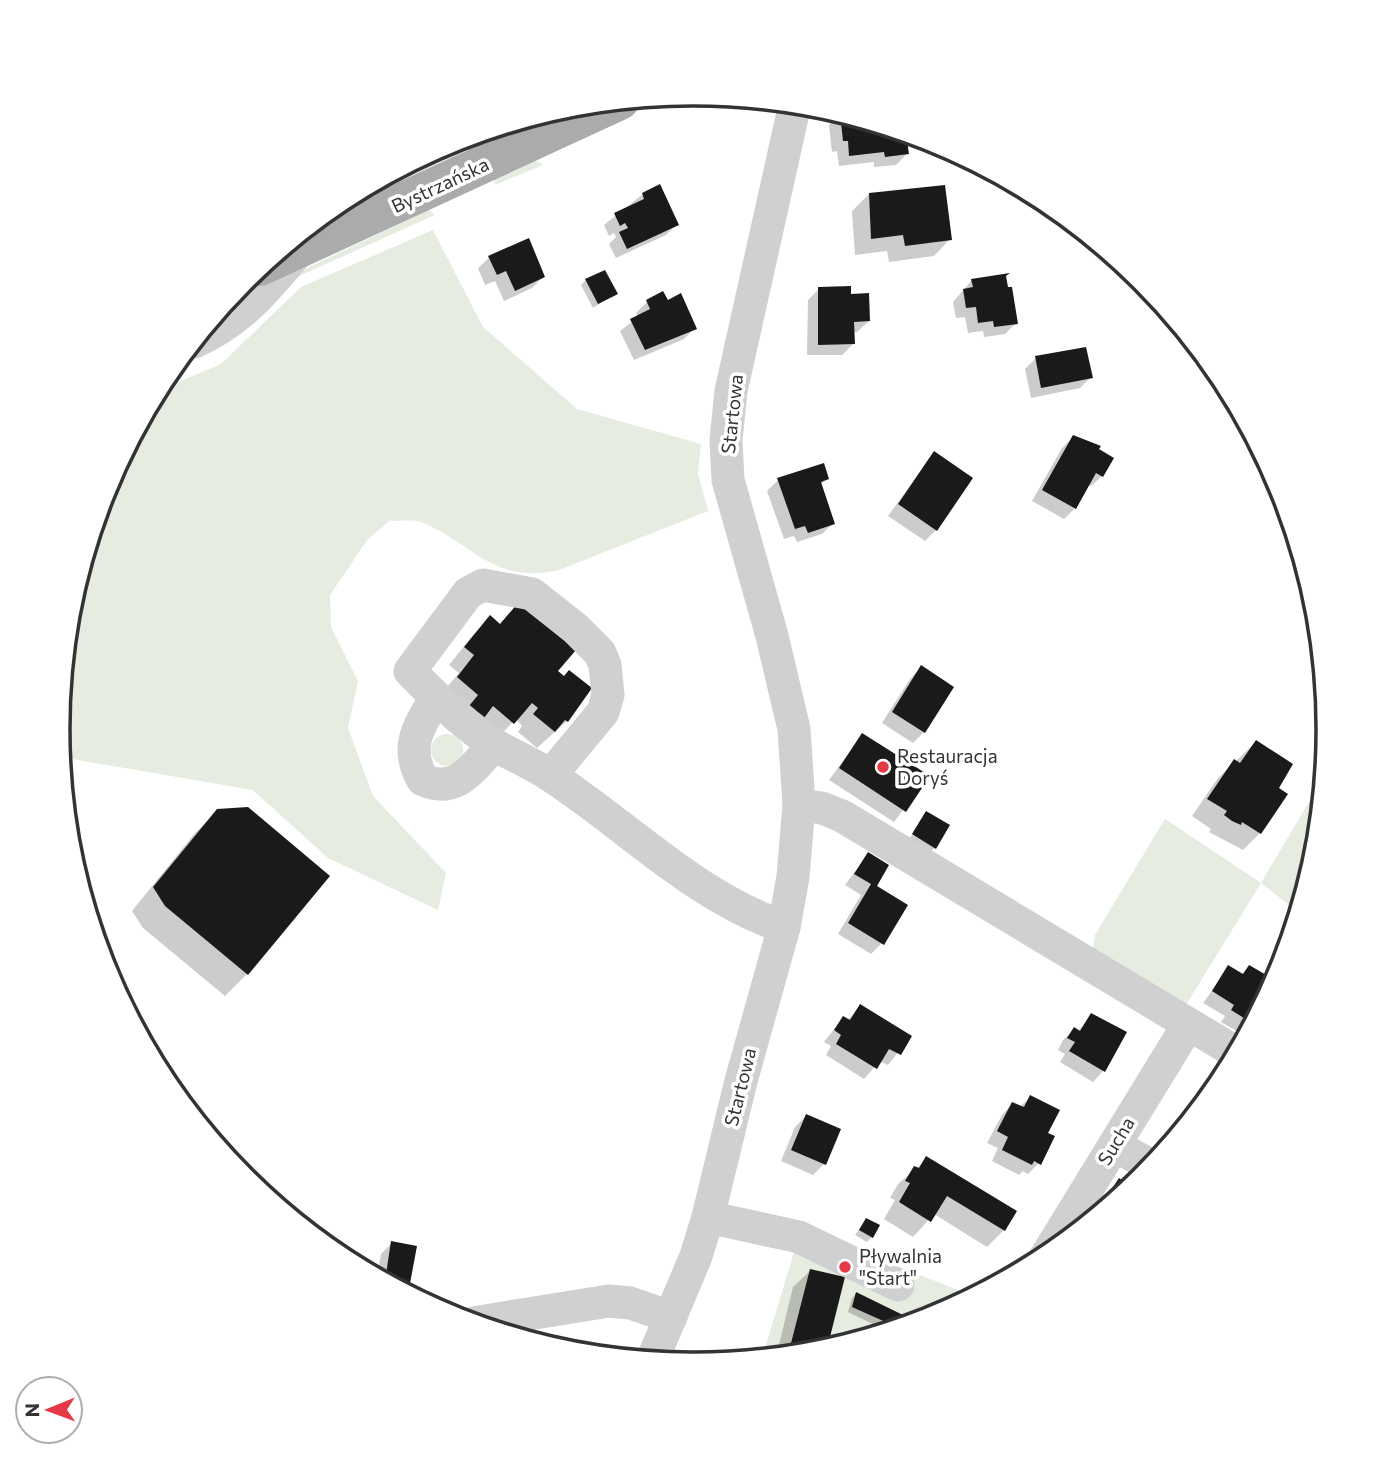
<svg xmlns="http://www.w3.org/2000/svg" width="1386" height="1459" font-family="Commissioner,sans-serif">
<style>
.green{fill:#e6ecdf}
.shadow{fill:#0003}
.building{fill:#1a1a1a}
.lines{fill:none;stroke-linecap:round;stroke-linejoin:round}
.minor{stroke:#d0d0d0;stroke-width:33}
.major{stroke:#ababab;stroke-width:38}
.poi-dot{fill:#e63946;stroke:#fff;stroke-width:2.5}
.labels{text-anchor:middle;stroke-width:7;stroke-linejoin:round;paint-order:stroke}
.street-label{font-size:19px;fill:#333;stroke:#fff}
.poi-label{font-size:19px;fill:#333;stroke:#fff;text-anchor:start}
.rim{fill:none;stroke:#333;stroke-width:3.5}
</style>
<rect width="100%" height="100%" fill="#fff"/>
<!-- green -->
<g class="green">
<path d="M569 107 480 147 475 135Z"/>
<path d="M456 144 461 157 307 229 340 201Z"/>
<path d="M536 160 543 165 495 185 494 179Z"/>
<path d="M429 210 435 215 297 277 292 275Z"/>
<path d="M433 230 483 327 577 409 701 444 698 473 708 511 559 570C494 584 478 548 426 524 416 519 400 521 389 521L367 540 330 595 331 627 358 681 348 728 373 796 446 873 438 910 328 858 253 790 78 760 60 754 58 729 70 605 106 486 157 391 221 364 301 287Z"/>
<circle cx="447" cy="750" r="16"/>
<path d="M1323 778 1316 854 1298 912 1261 883 1181 1013 1093 949 1095 935 1165 819 1261 883Z"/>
<path d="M801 1229 974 1296C909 1331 835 1351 762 1358Z"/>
</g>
<!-- shadow -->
<g class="shadow">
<path d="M840 114 905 133 907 154 896 165 874 167V162L839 166 837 151 832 152 829 125Z"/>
<path d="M643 194 677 224 666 235 616 258 609 244 616 237 614 233 609 236 604 225Z"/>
<path d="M869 194 950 239 934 256 889 262 887 251 855 255 852 211Z"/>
<path d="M489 258 543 277 532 288 504 301 495 281 485 285 478 268Z"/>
<path d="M586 280 615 294 593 308 581 285Z"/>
<path d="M972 280 1016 323 1005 334 984 337 983 331 968 333 965 317 956 318 953 302Z"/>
<path d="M1146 285 1171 315 1158 317 1156 302 1149 303Z"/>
<path d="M819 289 850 296 869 321 857 332H853V344L842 355H807L808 300Z"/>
<path d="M663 293 667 302 695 328 684 339 634 360 620 331 638 317 636 313 647 302Z"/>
<path d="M1036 358 1091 377 1080 388 1031 398 1025 369Z"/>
<path d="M1220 375 1238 408 1237 409 1215 379Z"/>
<path d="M1073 437 1102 476 1091 486 1088 485 1075 508 1064 519 1032 501 1062 448Z"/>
<path d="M934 453 936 530 925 541 888 516Z"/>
<path d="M827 478 820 485 833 523 822 534 797 542 794 536 784 539 767 491 778 480Z"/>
<path d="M518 605 555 671 564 678 567 721 537 748 518 732 522 726 516 719 496 739 441 694 459 673 449 665 474 634 490 618 499 625Z"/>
<path d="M921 668 924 732 913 743 882 723 910 679Z"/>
<path d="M862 735 928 777 894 822 829 780Z"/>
<path d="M1256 742 1276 788 1260 833 1243 850 1209 832 1211 829 1192 816 1218 778Z"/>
<path d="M218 811 247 974 225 996 143 928 132 911 195 833Z"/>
<path d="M921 819 934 848 929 853 909 840Z"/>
<path d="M868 854 882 943 871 954 838 934 861 895 845 885Z"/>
<path d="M1229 967 1241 975 1249 967 1265 1001 1258 1014 1240 1033 1221 1022 1225 1016 1203 1003Z"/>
<path d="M860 1006 910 1037 888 1065 880 1061 864 1079 826 1055 831 1046 824 1042 843 1018 847 1021Z"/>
<path d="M1092 1015 1103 1071 1093 1082 1060 1062 1065 1054 1058 1050 1063 1040 1074 1030 1077 1032Z"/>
<path d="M1030 1097 1046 1133 1039 1163 1028 1174 1023 1171 1019 1175 992 1161 998 1148 987 1143 1002 1115 1012 1104 1020 1107Z"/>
<path d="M806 1116 824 1164 813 1175 781 1161 795 1127Z"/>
<path d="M927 1159 1004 1230 987 1247 934 1214 913 1237 884 1219 895 1200 890 1198 898 1184Z"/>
<path d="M1119 1181 1132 1187 1094 1218 1108 1192Z"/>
<path d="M866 1220 872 1237 867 1242 855 1235Z"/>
<path d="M392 1243 415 1247 407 1293 377 1277 381 1254Z"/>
<path d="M810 1271 843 1278 825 1350 776 1357 793 1287Z"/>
<path d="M856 1294 902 1317 896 1328 887 1331 848 1312 852 1298Z"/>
</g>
<!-- building -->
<g class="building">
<path d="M840 113 906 134 909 154 885 157 884 152 849 156 848 141H843Z"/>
<path d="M660 184 679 225 627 249 619 232 628 228 625 223 620 226 614 213 644 199 642 193Z"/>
<path d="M945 185 952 240 905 246 903 235 871 239 869 193Z"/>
<path d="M529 238 545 277 515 291 506 271 497 275 488 256Z"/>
<path d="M605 270 618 294 598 304 585 279Z"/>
<path d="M1010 273 1006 276 1008 287H1012L1018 324 994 327 993 321 978 323 976 307 966 308 963 289 973 287 971 279Z"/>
<path d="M851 286V294L869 293 870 321 854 322 855 344 818 345V287Z"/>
<path d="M663 291 668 300 681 293 697 329 645 350 630 319 650 309 646 300Z"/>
<path d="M1086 347 1093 378 1041 388 1035 356Z"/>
<path d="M1073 435 1101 446 1099 449 1114 458 1103 477 1096 473 1076 509 1042 490Z"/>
<path d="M934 451 973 478 937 531 898 504Z"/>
<path d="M824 463 829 479 821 482 835 524 808 533 805 526 795 529 777 478Z"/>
<path d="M518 603 576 650 558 671 564 676 569 670 592 688 568 722 565 720 555 732 533 714 538 708 532 703 514 724 493 706 484 718 469 706 478 695 457 677 474 655 464 647 490 615 500 624Z"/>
<path d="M921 665 954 687 925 733 892 712Z"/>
<path d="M862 733 930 776 906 812 839 768Z"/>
<path d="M1256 740 1293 764 1279 788 1288 794 1261 834 1242 822 1241 825 1232 821 1224 815 1227 811 1207 799 1234 759 1240 763Z"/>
<path d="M248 807 330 876 248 975 165 906 153 887 217 809Z"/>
<path d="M926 811 950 825 936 849 912 834Z"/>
<path d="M70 849 78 866 74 868 70 853Z"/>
<path d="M868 852 889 865 877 886 908 905 884 945 848 923 871 884 854 874Z"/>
<path d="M1228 965 1243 974 1249 965 1275 980 1252 1023 1231 1010 1234 1005 1212 991Z"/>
<path d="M860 1004 912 1036 901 1055 889 1049 877 1069 836 1044 841 1035 834 1030 843 1016 850 1020Z"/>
<path d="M1091 1013 1127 1032 1105 1072 1069 1051 1075 1042 1067 1038 1074 1027 1080 1031Z"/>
<path d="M1030 1095 1060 1110 1048 1133 1055 1136 1041 1165 1034 1161 1032 1165 1002 1150 1008 1137 997 1131 1012 1102 1024 1107Z"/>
<path d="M806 1114 841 1129 826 1165 791 1150Z"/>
<path d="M926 1156 1017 1211 1005 1231 947 1196 931 1222 899 1202 910 1183 905 1181 914 1166 919 1168Z"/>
<path d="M1119 1178 1132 1187 1106 1209 1101 1205Z"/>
<path d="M866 1218 880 1225 873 1238 859 1230Z"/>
<path d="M391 1241 417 1246 408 1294 385 1281Z"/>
<path d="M810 1269 845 1277 827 1349 788 1355Z"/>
<path d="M856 1292 905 1316 899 1328 852 1307Z"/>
</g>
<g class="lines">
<!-- minor -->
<g class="minor">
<path d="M194 342C241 322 269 286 301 248"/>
<path d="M436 698C418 727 404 748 423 780 457 795 473 767 494 745"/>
<path d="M551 775 603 712 608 695 605 665 600 653 575 628 532 594 483 585 468 593 410 671C436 698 464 725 495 745 513 756 534 764 551 776 629 827 694 896 784 927"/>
<path d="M799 805 822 808 842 816 1237 1053"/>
<path d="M1130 1154 1152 1166"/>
<path d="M708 1217 799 1237 898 1285"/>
<path d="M1045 1258 1188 1025"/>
<path d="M473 1323 609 1301 630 1303 671 1317"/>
<path d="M652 1361 696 1256 708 1217 741 1081 784 927 793 877 799 805 794 729 772 636 728 480 726 440 731 391 795 104"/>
</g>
<!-- major -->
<path class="major" d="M260 267 620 101"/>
</g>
<!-- markers -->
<g class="poi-dot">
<circle cx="883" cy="767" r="7"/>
<circle cx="845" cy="1267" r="7"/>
</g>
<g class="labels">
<!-- street labels -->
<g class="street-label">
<text transform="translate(440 185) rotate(-25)" y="7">Bystrzańska</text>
<text transform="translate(732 414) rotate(-84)" y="7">Startowa</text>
<text transform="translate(740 1087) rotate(-76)" y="7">Startowa</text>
<text transform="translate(1116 1141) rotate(-59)" y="7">Sucha</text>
</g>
<!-- poi labels -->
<g class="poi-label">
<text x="897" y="763">Restauracja<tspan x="897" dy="22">Doryś</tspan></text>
<text x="859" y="1263">Pływalnia<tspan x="859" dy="22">"Start"</tspan></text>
</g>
</g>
<!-- crop -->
<path d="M0 0H1386V1459H0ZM70 729a623 623 0 1 1 1246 0a623 623 0 1 1-1246 0Z" fill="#fff" fill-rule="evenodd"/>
<path class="rim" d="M70 729a623 623 0 1 1 1246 0a623 623 0 1 1-1246 0Z"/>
<!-- north arrow -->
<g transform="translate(49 1410) rotate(269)"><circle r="33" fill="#ffffff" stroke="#adadad" stroke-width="2"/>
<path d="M0-5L12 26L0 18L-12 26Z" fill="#e63946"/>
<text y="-10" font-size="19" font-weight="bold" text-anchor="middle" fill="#333333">N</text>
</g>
</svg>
